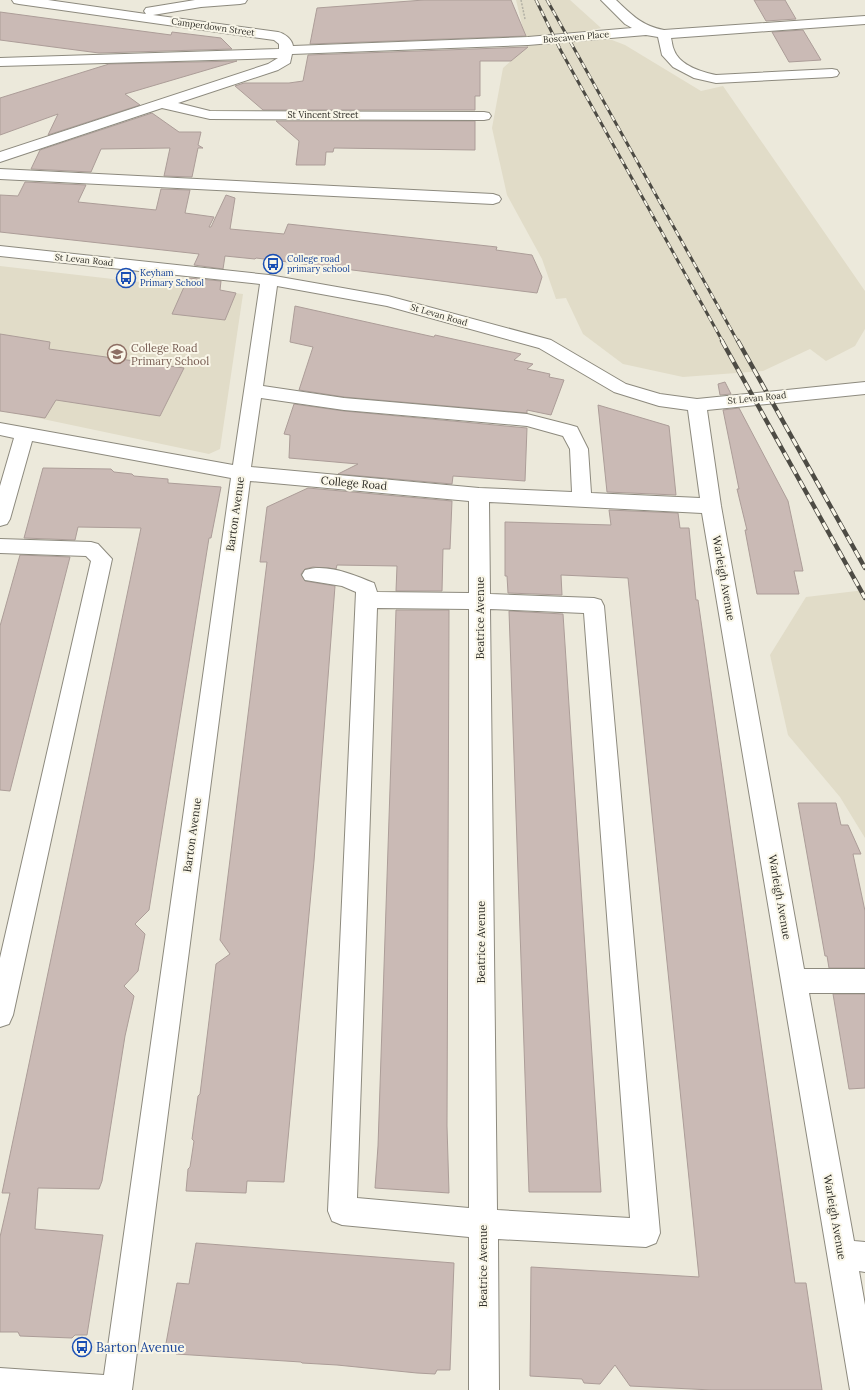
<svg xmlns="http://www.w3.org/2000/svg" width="865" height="1390" font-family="Lora,serif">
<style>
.built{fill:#e1dcc8}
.building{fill:#cabab5;stroke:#ac9d98}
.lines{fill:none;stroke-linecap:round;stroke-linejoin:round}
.minor-casing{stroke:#8d8a7e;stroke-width:2}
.path{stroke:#b3b1a5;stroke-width:1.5;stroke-dasharray:2 1.5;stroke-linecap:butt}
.minor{fill:#fff;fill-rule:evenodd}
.rail-far1-casing{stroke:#4d4b44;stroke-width:3}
.rail-casing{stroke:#4d4b44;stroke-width:4.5}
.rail-far1{stroke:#f9f6e8;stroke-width:2;stroke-dasharray:6;stroke-linecap:butt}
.rail{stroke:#f9f6e8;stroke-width:3;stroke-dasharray:8;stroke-linecap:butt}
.labels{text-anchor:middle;stroke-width:4;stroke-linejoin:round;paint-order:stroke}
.far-street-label{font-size:9px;fill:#302f29;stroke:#f9f6e8}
.far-transit-label{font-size:9px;fill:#164399;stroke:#f9f6e8;text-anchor:start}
.education-label{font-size:11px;fill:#785e54;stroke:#f9f6e8;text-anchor:start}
.street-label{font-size:11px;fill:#302f29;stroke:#f9f6e8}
.near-transit-label{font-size:13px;fill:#164399;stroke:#f9f6e8;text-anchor:start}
</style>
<rect width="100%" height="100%" fill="#ece9db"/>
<!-- built -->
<g class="built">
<path d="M516 0H570L601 28 579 33 525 37Z"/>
<path d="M584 39 612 40 625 45 701 91 723 86 865 291V329L855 346 826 361 810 349 763 371 683 377 623 364 583 334 566 298 556 299 542 259 507 195 492 128 503 68 528 46Z"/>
<path d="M0 266 243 294 220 449 209 454 0 410Z"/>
<path d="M865 590V838L840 797 788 735 770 655 806 597Z"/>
</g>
<!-- building -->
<g class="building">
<path d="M424 0H511L526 36 310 44 317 8Z"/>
<path d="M754 0H785L796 19 766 21Z"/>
<path d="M0 12 141 31 171 35 172 32 221 38 232 49 99 53 0 40Z"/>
<path d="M803 30 821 60 789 62 772 32Z"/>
<path d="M528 47 511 61H480V96H475V110H263L235 86 244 83H289L303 81 308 55Z"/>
<path d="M237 61 125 94 140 105 48 135 58 114 0 135V98L109 64Z"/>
<path d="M152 113 179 132H201L198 145 203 148H198L192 177 164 176 170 148 101 149 91 172 31 169 40 150Z"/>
<path d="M276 121H475V150L334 148 333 152H326L325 165H296L299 141Z"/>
<path d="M25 182 86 185 78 202 156 210 161 189 190 190 185 213 214 217 209 227H211L226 195 235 198 230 229 284 234 288 224 497 247 496 250 532 255 542 277 537 293 256 258 255 259 225 256 223 269 194 265 199 254 0 232V195L18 196Z"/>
<path d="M188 278 221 281 220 290 236 293 225 320 172 314Z"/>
<path d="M295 306 434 337 435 335 521 354 514 360 533 364 527 369 550 374 549 377 564 380 551 415 527 410V413L344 397 299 390 313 347 290 342Z"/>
<path d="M0 334 50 342 49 349 184 368 160 416 56 400 45 418 0 411Z"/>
<path d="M725 382 731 394 720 395 718 384Z"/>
<path d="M294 404 344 411 527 428 525 481 453 476 452 484 338 474 358 464 289 458 290 435 284 434Z"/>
<path d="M598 405 669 426 676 495 607 492Z"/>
<path d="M739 408 788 501 803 571H794L799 594H757L745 530H747L737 489H739L723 410Z"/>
<path d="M43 468 111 469 114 472 132 474 134 476 168 479V483L221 487 211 538H209L149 910 135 924 145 934 138 971 124 986 134 996 125 1036 102 1181 99 1189 38 1188 35 1229 103 1235 87 1335H75L72 1338 20 1336 18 1332H0V1237L10 1193H2L141 528 78 527 75 540 24 538Z"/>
<path d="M308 488 452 501 450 549H443L442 591H396L397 566 337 565 336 569 313 567 305 569 301 574 305 581 335 586 314 861 284 1182 247 1181 246 1193 186 1191 188 1169 190 1167 194 1141 192 1139 198 1096 200 1094 216 964 230 954 220 940 267 562H260L267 507Z"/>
<path d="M609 510 678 513 680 528H689L696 600H698L795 1283H806L822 1390H712L630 1386 615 1365 600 1384 584 1383 582 1379 530 1376 531 1267 699 1277 628 578 561 575 562 595 508 593 507 576H505V522L611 525Z"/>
<path d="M20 555 70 557 10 791 0 790V626Z"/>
<path d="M396 610H449L447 1126 449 1193 375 1188 378 1146Z"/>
<path d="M509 611 563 614 601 1192H529Z"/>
<path d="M798 803H836L841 825H848L861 854H853L865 911V968H829L827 956H825Z"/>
<path d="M833 994H865V1088L849 1089Z"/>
<path d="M196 1243 454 1263 450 1370H437L435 1374 417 1373 337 1365 302 1363 301 1362 176 1354 174 1350 165 1349 177 1283 189 1284Z"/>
</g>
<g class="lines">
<defs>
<g id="minor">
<path d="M12 0H48L146 14 144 11 146 8 195 0H247L245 3 240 4 201 7 153 15 278 32C284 33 292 39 293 46L528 37 632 28 625 24 601 0H616C632 15 642 26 664 30L865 16V24L671 38C672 41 672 46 674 50 680 66 702 72 716 75L832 69 837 70 839 73 837 76 832 77 716 83 694 78 673 67 662 55 658 37 646 35 528 45 292 54 290 63 278 70 178 103 210 111 484 112 489 113 491 116 489 119 484 120 210 119 162 108 0 162V152L268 64 278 58 0 66V58L279 49V44L274 40 19 4 14 3Z"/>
<path d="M0 169 493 194 499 196 501 199 499 202 493 204 0 179Z"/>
<path d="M0 246 269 275 388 296 551 340 626 384 660 394 697 399 865 382V394L707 410 721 506 804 969H865V993H809L854 1241 865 1242V1272L859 1271 865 1305V1390H850L702 513 489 502 490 594 594 598 601 600 604 606 660 1233 656 1243 646 1247 498 1239 499 1390H469V1237L342 1225 332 1221 328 1211 356 592 342 586 305 580 302 575 305 570C327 563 354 575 374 583L377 592 469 593V501L250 481 132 1390H0V1368L104 1375 231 478 32 441 10 519 7 524 0 526V486L14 438 0 435V423L233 465 260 284 0 256ZM277 286 387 306 539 348 614 392 659 406 688 410 700 498 591 493 588 449 577 427 570 425 527 414 344 398 263 386ZM261 398 344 410 527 426 563 436 570 449 572 492 479 488 251 467ZM377 608 469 609V1208L357 1198ZM490 609 584 613 630 1218 497 1210Z"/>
<path d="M0 539 91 542 98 544 112 559 13 1015 9 1024 0 1027V958L91 561 86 556 0 553Z"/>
</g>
</defs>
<!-- minor casing -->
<use href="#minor" class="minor-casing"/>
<!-- path -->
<path class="path" d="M521 0 525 19"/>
<!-- minor -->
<use href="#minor" class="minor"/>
<defs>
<g id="rail-far1">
<path d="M536 0 561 51 723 342"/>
<path d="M547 0 738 342"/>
</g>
<g id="rail">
<path d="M722 341 865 598"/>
<path d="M738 341 865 568"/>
</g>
</defs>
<!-- rail-far1 casing -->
<use href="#rail-far1" class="rail-far1-casing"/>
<!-- rail casing -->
<use href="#rail" class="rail-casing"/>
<!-- rail-far1 -->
<use href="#rail-far1" class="rail-far1"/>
<!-- rail -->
<use href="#rail" class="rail"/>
</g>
<!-- icons -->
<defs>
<symbol id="bus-ring" viewBox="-11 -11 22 22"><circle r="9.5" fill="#f9f6e8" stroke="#1a4fb4" stroke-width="1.5"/><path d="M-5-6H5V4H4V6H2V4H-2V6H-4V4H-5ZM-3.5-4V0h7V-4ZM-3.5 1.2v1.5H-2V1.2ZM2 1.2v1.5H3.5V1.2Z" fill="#1a4fb4"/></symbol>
<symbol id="school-ring" viewBox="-11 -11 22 22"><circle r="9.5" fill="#f9f6e8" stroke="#8d6e63" stroke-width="1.5"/><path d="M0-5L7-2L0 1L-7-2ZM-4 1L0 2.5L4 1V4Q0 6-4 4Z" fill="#8d6e63"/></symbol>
</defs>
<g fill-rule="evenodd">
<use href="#bus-ring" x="262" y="253" width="22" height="22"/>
<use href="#bus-ring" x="115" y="267" width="22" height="22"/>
<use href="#school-ring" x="106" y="343" width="22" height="22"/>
<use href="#bus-ring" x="71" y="1336" width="22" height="22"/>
</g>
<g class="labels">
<!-- far-street labels -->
<g class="far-street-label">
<text transform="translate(213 27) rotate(8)" y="3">Camperdown Street</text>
<text transform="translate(576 37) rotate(-5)" y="3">Boscawen Place</text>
<text x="323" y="118">St Vincent Street</text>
<text transform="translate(84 260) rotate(6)" y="3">St Levan Road</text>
<text transform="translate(439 315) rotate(16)" y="3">St Levan Road</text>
<text transform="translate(757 398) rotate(-6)" y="3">St Levan Road</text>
</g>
<!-- far-transit labels -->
<g class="far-transit-label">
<text x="287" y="262">College road<tspan x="287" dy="10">primary school</tspan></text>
<text x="140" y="276">Keyham<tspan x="140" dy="10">Primary School</tspan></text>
</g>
<!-- education labels -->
<g class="education-label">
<text x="131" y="352">College Road<tspan x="131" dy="13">Primary School</tspan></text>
</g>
<!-- street labels -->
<g class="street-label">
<text transform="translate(354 483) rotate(5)" y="4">College Road</text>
<text transform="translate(235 514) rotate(-82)" y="4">Barton Avenue</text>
<text transform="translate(724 578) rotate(80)" y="4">Warleigh Avenue</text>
<text transform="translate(480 618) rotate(-90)" y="4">Beatrice Avenue</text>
<text transform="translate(192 835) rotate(-82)" y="4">Barton Avenue</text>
<text transform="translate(780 897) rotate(80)" y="4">Warleigh Avenue</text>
<text transform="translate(481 942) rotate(-90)" y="4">Beatrice Avenue</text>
<text transform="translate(835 1217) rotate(80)" y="4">Warleigh Avenue</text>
<text transform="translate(483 1266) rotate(-90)" y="4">Beatrice Avenue</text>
</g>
<!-- near-transit labels -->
<g class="near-transit-label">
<text x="96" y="1352">Barton Avenue</text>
</g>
</g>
</svg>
